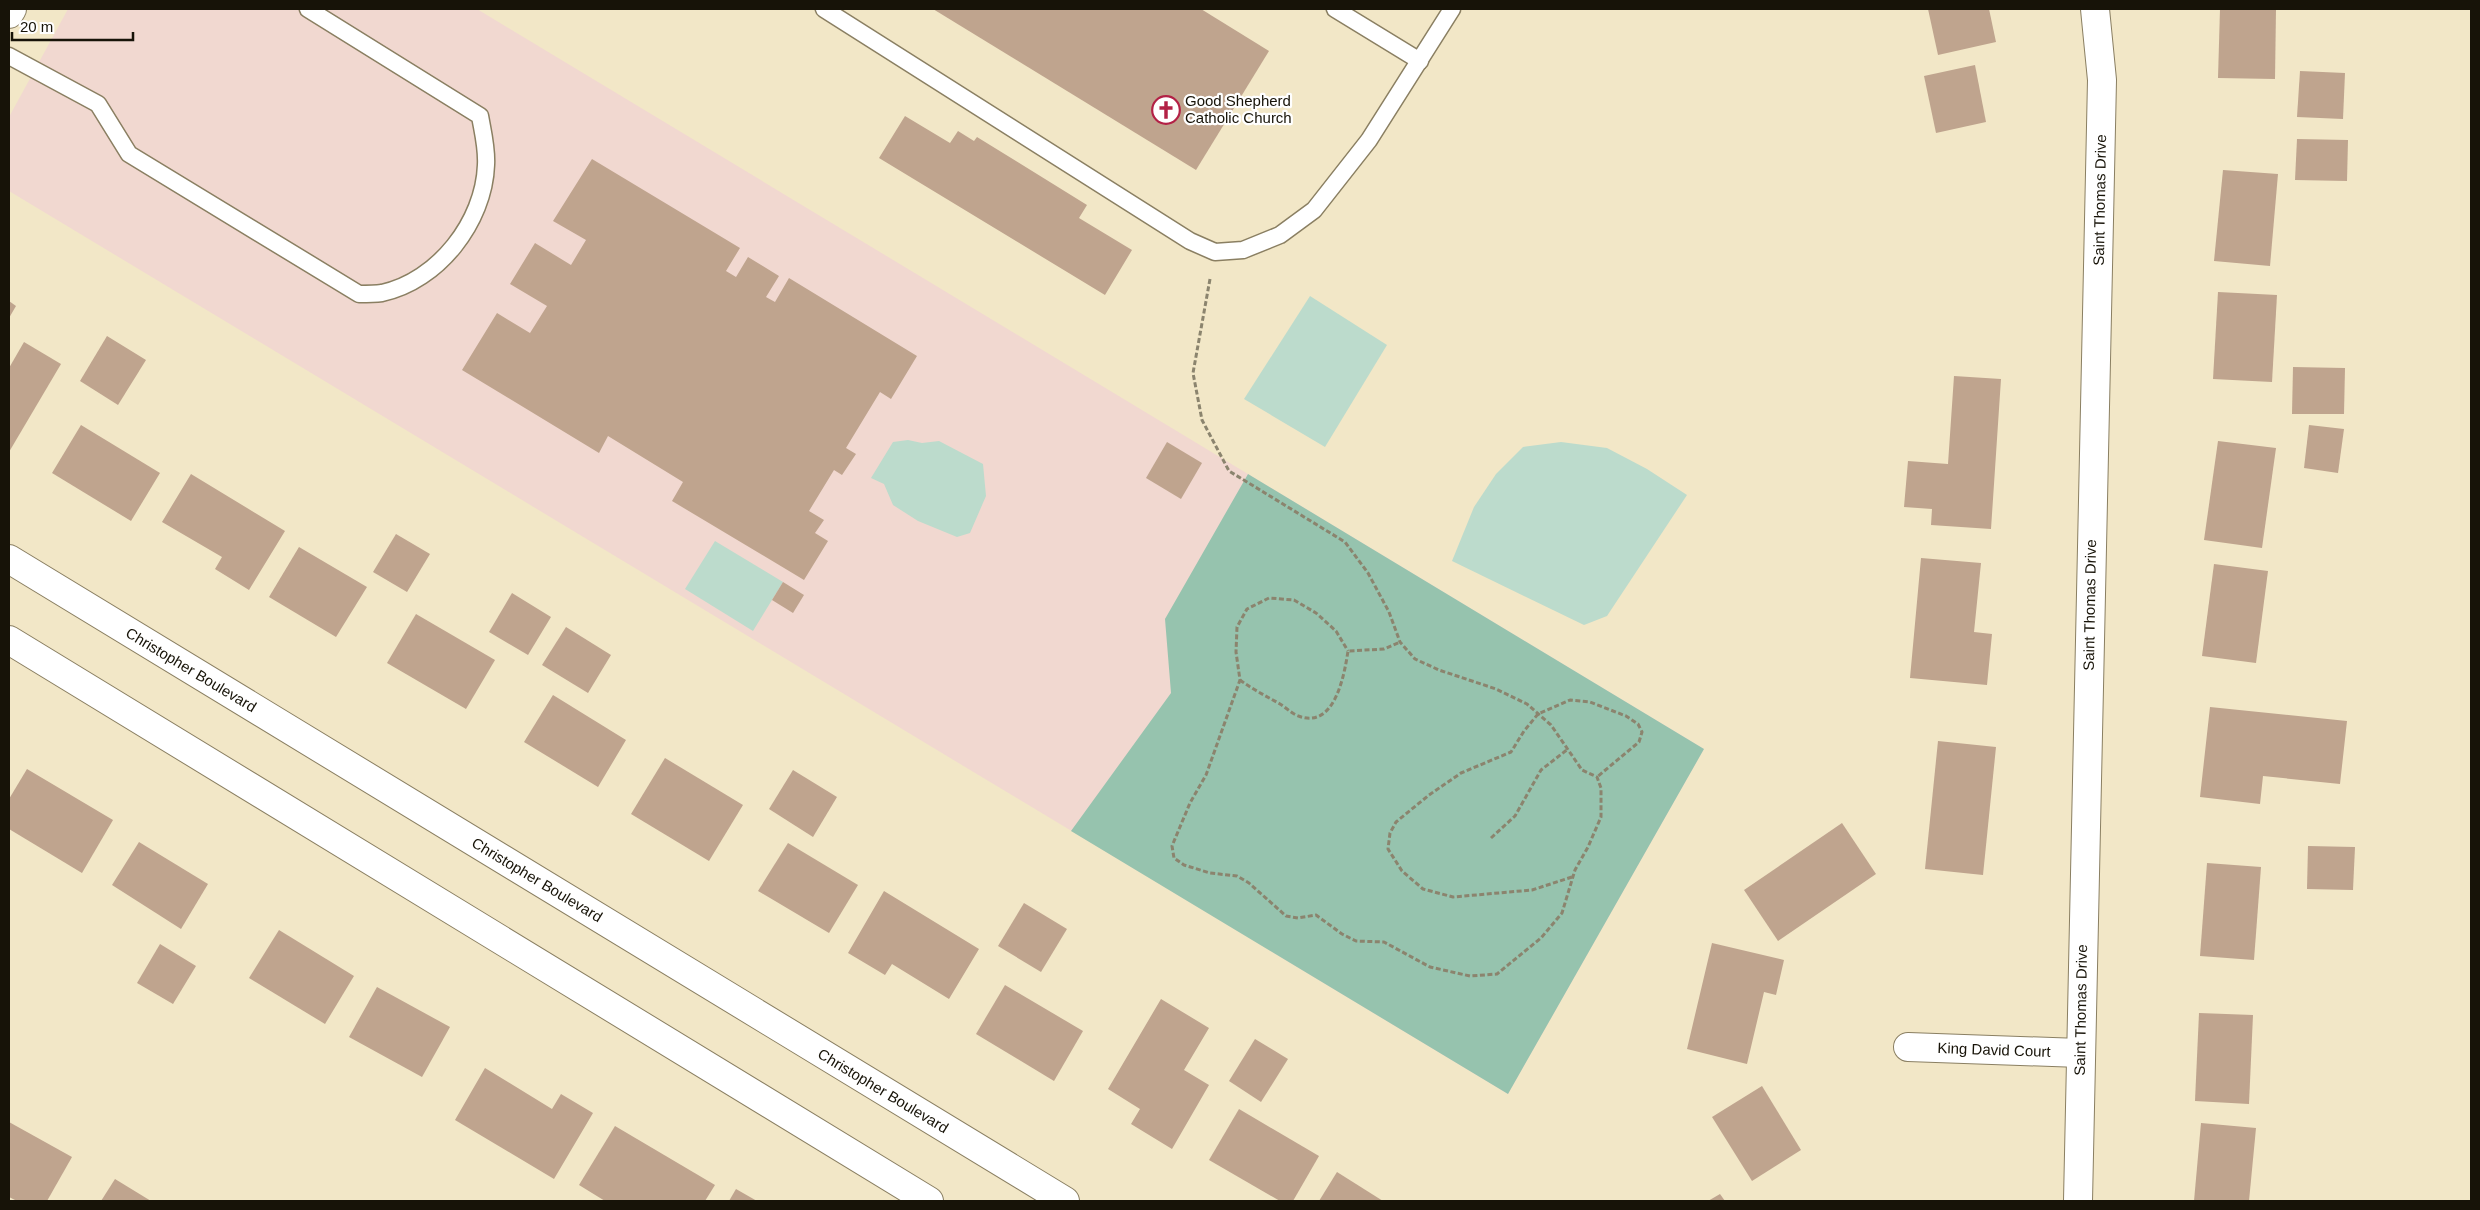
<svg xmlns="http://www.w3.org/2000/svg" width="2480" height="1210" font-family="Helvetica,sans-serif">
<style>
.commercial{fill:#f1d8d0}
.green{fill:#bcdbcc}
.forest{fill:#96c3ae}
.building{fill:#bfa48e}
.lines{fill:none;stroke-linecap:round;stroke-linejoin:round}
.lane-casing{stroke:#8a7f62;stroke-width:19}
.street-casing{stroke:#8a7f62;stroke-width:30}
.path{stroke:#8b846e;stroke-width:3;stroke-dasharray:5 2.5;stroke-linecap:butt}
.lane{stroke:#fff;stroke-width:16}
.street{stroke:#fff;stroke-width:28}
.labels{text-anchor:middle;stroke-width:4.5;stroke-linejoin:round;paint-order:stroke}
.poi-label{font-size:15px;fill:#171308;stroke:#fff;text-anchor:start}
.street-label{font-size:15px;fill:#171308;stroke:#fff}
</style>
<rect width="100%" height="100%" fill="#f2e7c7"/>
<!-- commercial -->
<path class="commercial" d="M68 9H477L1704 749 1508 1094 9 191V117Z"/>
<!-- green -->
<g class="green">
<path d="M1310 296 1387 345 1325 447 1244 399Z"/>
<path d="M908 440 922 443 939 441 983 464 986 496 970 533 957 537 918 521 893 505 884 484 871 478 893 442Z"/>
<path d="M1561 442 1607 448 1647 469 1687 495 1607 616 1584 625 1452 561 1474 507 1496 474 1523 447Z"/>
<path d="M715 541 783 582 753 631 685 589Z"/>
</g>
<!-- forest -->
<path class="forest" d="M1248 474 1704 749 1508 1094 1071 831 1171 693 1165 619Z"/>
<!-- building -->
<g class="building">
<path d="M933 9H1201L1269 51 1196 170Z"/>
<path d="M1928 9H1989L1996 42 1938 55Z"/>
<path d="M2220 9H2276L2275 79 2218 78Z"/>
<path d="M1975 65 1986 122 1936 133 1924 76Z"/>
<path d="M2300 71 2345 73 2343 119 2297 117Z"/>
<path d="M905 116 950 143 958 131 974 141 977 137 1087 205 1079 218 1132 250 1105 295 879 158Z"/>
<path d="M2297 139 2348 140 2347 181 2295 180Z"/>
<path d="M592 159 740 248 726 271 736 277 748 257 779 276 766 297 775 302 789 278 917 356 891 399 880 392 846 448 856 454 842 475 834 470 809 511 824 520 815 533 828 541 804 580 672 501 683 482 608 436 599 453 462 370 497 313 530 333 547 306 510 284 535 243 571 265 586 240 553 221Z"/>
<path d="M2223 170 2278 174 2270 266 2214 261Z"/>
<path d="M2218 292 2277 295 2272 382 2213 379Z"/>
<path d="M9 301 16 306 9 318Z"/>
<path d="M107 336 146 360 118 405 80 381Z"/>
<path d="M24 342 61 364 9 452V368Z"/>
<path d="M2293 367 2345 368 2344 414H2292Z"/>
<path d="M1954 376 2001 379 1991 529 1931 525 1932 509 1904 507 1908 461 1948 464Z"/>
<path d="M81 425 160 473 131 521 52 473Z"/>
<path d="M2309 425 2344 429 2338 473 2304 468Z"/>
<path d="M2218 441 2276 448 2262 548 2204 540Z"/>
<path d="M1167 442 1202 463 1181 499 1146 478Z"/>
<path d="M191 474 285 531 249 590 215 569 222 557 162 522Z"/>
<path d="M396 534 430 554 407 592 373 572Z"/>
<path d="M299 547 367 587 336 637 269 597Z"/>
<path d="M1921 558 1981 563 1974 632 1992 634 1987 685 1910 678Z"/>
<path d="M2214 564 2268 571 2256 663 2202 656Z"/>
<path d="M783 582 804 595 793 613 772 600Z"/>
<path d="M512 593 551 617 528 655 489 632Z"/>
<path d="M416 614 495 660 466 709 387 663Z"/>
<path d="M566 627 611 655 588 693 542 665Z"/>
<path d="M553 695 626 740 598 787 524 742Z"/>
<path d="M2210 707 2347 721 2340 784 2263 776 2260 804 2200 797Z"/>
<path d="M1938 741 1996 747 1983 875 1925 869Z"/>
<path d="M665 758 743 805 709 861 631 814Z"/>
<path d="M27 769 113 820 82 873 9 829V799Z"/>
<path d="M793 770 837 797 813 837 769 809Z"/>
<path d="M1842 823 1876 874 1778 941 1744 890Z"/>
<path d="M139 842 208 884 181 929 112 885Z"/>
<path d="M788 843 858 885 829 933 758 891Z"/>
<path d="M2308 846 2355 847 2353 890 2307 889Z"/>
<path d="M2207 863 2261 867 2254 960 2200 956Z"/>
<path d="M884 891 979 949 949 999 892 964 885 975 848 953Z"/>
<path d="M1024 903 1067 929 1041 972 998 946Z"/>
<path d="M279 930 354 976 325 1024 249 978Z"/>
<path d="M1712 943 1784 960 1776 995 1764 992 1747 1064 1687 1049Z"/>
<path d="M160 944 196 966 173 1004 137 983Z"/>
<path d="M1005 985 1083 1031 1054 1081 976 1034Z"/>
<path d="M377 987 450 1027 422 1077 349 1037Z"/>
<path d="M1161 999 1209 1028 1184 1070 1209 1085 1172 1149 1131 1124 1140 1109 1108 1089Z"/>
<path d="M2199 1013 2253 1015 2249 1104 2195 1101Z"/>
<path d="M1255 1039 1288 1059 1261 1102 1229 1081Z"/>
<path d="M485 1068 552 1109 561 1094 593 1113 554 1179 455 1120Z"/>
<path d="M1762 1086 1801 1150 1752 1181 1712 1117Z"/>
<path d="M1239 1109 1319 1156 1293 1201H1280L1209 1160Z"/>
<path d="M9 1122 72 1157 47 1201H17L9 1197Z"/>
<path d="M2201 1123 2256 1128 2249 1201H2194Z"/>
<path d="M615 1126 715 1185 705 1201H605L579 1185Z"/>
<path d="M1337 1172 1383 1201H1319Z"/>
<path d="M115 1179 151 1201H101Z"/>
<path d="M736 1189 757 1201H729Z"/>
<path d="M1720 1194 1725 1201H1708Z"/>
</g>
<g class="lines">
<defs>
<g id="lane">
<path d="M824 9 1190 241 1215 252 1243 250 1280 235 1314 210 1369 140 1452 9"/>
<path d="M1335 9 1420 61"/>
<path d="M9 56 98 104 129 154 359 294C366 294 374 294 382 293 438 281 484 222 486 165 487 148 483 133 480 116L308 9"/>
</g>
<g id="street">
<path d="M9 14 12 9"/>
<path d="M9 559 1065 1201"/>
<path d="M9 640 929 1201"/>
<path d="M1908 1047 2080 1053"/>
<path d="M2078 1201 2102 80 2095 9"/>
</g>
</defs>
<!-- lane casing -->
<use href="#lane" class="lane-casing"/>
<!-- street casing -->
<use href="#street" class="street-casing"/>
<!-- path -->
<g class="path">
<path d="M1210 279 1193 373 1202 420 1229 471 1345 542 1368 573 1389 612 1400 642 1415 659 1439 670 1496 689 1527 704 1551 725 1582 770 1597 777 1601 788V817L1588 847 1575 870 1562 913 1541 938 1497 974 1470 976 1430 967 1384 942 1356 941 1342 934 1316 915 1298 918 1286 916 1249 883 1237 876 1210 873 1184 865 1174 858 1172 846 1190 803 1206 775 1240 680 1236 652 1237 627 1247 609 1269 598 1294 600 1316 613 1336 631 1348 651"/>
<path d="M1240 680C1252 689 1266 696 1280 704 1285 707 1290 712 1296 715 1334 732 1344 677 1348 651L1384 649 1400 642"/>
<path d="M1491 838 1515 816 1541 770 1568 749"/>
<path d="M1572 877 1532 890 1453 897 1423 889 1402 871 1388 849 1390 833 1396 822 1429 795 1461 773 1511 752 1524 731 1538 714 1570 700 1590 702 1626 716 1638 724 1642 732 1639 742 1597 777"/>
</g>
<!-- lane -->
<use href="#lane" class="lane"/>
<!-- street -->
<use href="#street" class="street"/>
</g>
<!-- icons -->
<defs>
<symbol id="church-ring" viewBox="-11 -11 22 22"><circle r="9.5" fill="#fff" stroke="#b32146" stroke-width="1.5"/><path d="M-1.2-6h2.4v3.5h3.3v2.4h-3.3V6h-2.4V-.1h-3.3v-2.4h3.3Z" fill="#b32146"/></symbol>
</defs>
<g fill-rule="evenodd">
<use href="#church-ring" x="1150" y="94" width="32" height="32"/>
</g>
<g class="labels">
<!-- poi labels -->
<g class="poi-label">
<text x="1185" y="106">Good Shepherd<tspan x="1185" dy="17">Catholic Church</tspan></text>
</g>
<!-- street labels -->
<g class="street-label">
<text transform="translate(2100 200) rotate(-89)" y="5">Saint Thomas Drive</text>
<text transform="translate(2090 605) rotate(-89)" y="5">Saint Thomas Drive</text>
<text transform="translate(191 670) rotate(31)" y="5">Christopher Boulevard</text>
<text transform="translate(537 880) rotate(31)" y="5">Christopher Boulevard</text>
<text transform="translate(2081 1010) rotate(-89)" y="5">Saint Thomas Drive</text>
<text transform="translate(1994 1050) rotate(2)" y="5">King David Court</text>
<text transform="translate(883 1091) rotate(31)" y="5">Christopher Boulevard</text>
</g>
</g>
<!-- border -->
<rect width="2480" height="1210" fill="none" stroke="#171308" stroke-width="20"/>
<!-- scale -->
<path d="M12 32v8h121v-8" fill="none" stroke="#171308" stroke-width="2.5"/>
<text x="20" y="32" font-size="15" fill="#171308" stroke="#ffffff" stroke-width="4" paint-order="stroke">20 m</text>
</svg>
